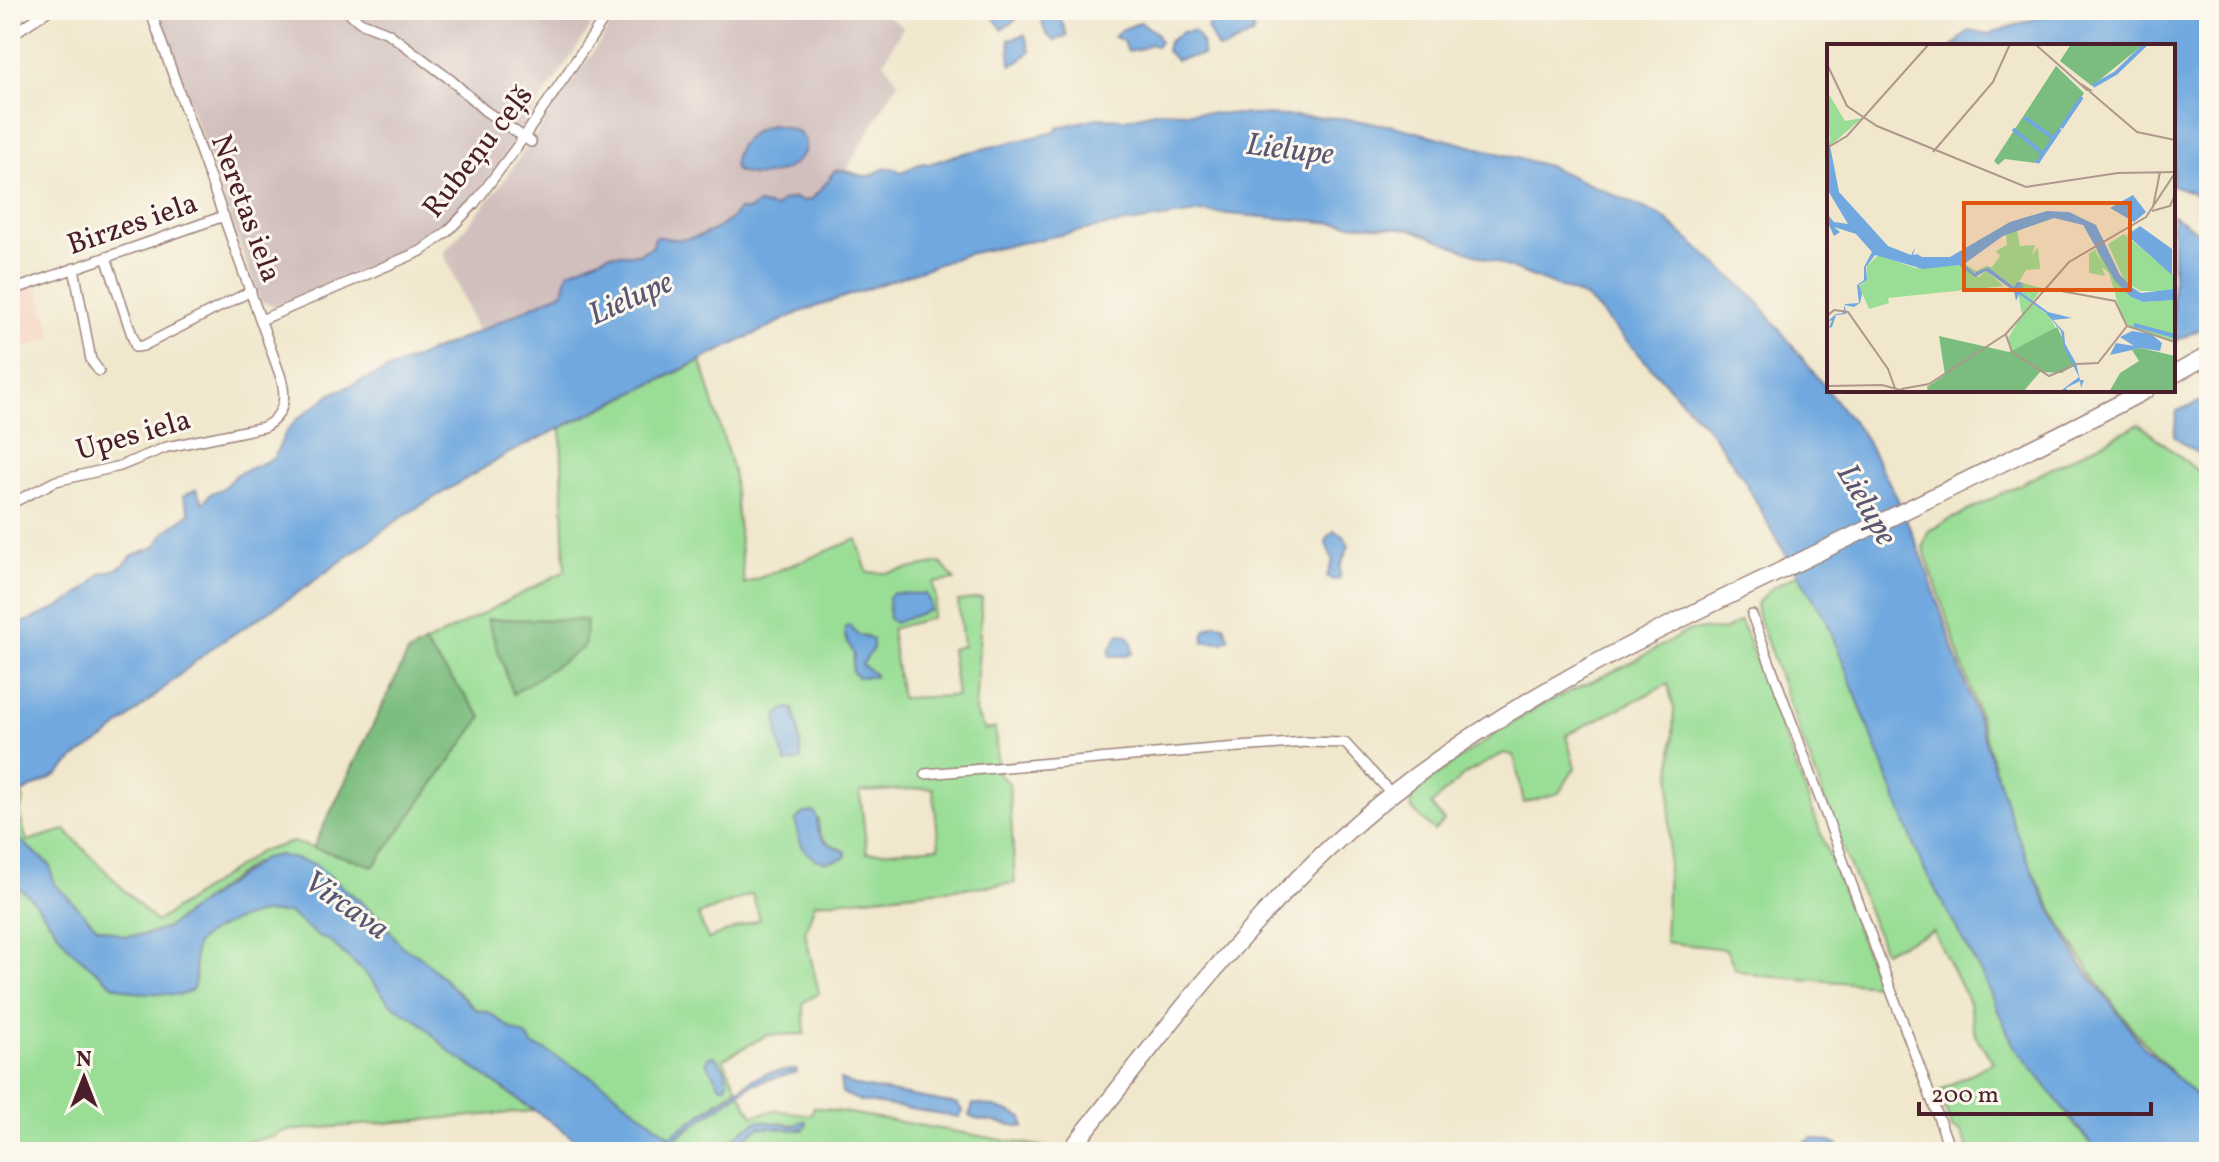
<svg xmlns="http://www.w3.org/2000/svg" width="2219" height="1162" font-family="Vollkorn,serif">
<style>
.built{fill:#f5d2c2}
.industrial{fill:#d1bfbd}
.green{fill:#9ade96;stroke:#727e60;stroke-width:2;fill-rule:evenodd}
.forest{fill:#7bbd7f;stroke:#626e55;stroke-width:2}
.water{fill:#70a8df;stroke:#5d6485;stroke-width:2}
.lines{fill:none;stroke-linecap:round;stroke-linejoin:round}
.street-casing{stroke:#9d837c;stroke-width:12}
.secondary-casing{stroke:#9d837c;stroke-width:15}
.highway-casing{stroke:#9d837c;stroke-width:19}
.street{stroke:#fff;stroke-width:9}
.secondary{stroke:#fff;stroke-width:12}
.highway{stroke:#fff;stroke-width:16}
.labels{text-anchor:middle;stroke-width:6;stroke-linejoin:round;paint-order:stroke}
.street-label{font-size:30px;fill:#4a1f2b;stroke:#fbf7ec}
.water-label{font-size:32px;font-style:italic;fill:#595673;stroke:#fbf7ec}
.inset-river{fill:none;stroke:#70a8df;stroke-width:4}
.inset-road{fill:none;stroke:#ae978c;stroke-width:2}
.view{fill:#e0560e;fill-opacity:0.15;stroke:#e0560e;stroke-width:4}
.inset-edge{fill:none;stroke:#4a1f2b;stroke-width:4}
</style>
<rect width="100%" height="100%" fill="#fbf7ec"/>
<filter id="ink" filterUnits="userSpaceOnUse"><feTurbulence type="fractalNoise" baseFrequency=".0125" numOctaves="2"/><feDisplacementMap in="SourceGraphic" scale="16" xChannelSelector="R" yChannelSelector="G"/><feConvolveMatrix kernelMatrix="1 2 1 2 8 2 1 2 1" color-interpolation-filters="sRGB"/></filter>
<filter id="wash" filterUnits="userSpaceOnUse"><feTurbulence type="fractalNoise" baseFrequency=".006" numOctaves="4" result="noise"/><feDisplacementMap in="SourceGraphic" scale="32" xChannelSelector="R" yChannelSelector="G"/><feGaussianBlur stdDeviation="1.8" result="paint"/><feColorMatrix in="noise" values="0 0 0 0 0 0 0 0 0 0 0 0 0 0 0 0 0 1.4 0 .05"/><feComposite in="paint" operator="in"/></filter>
<g filter="url(#wash)">
<rect width="100%" height="100%" fill="#f0e7cc"/>
<!-- built -->
<path class="built" d="M37 286 53 337 13 352 10 343V296Z"/>
<!-- industrial -->
<g class="industrial">
<path d="M156 10H602L487 181 448 223 419 245 274 306 260 301Z"/>
<path d="M622 10H879L903 27 884 62 898 82 847 169 834 171 829 180 811 200 775 208 758 204 705 235 673 239 648 248 639 254H619L563 292 477 332 444 253 497 190Z"/>
</g>
<!-- green -->
<g class="green">
<path d="M701 361 733 471 744 584 857 539 867 572 885 573 941 563 955 580 933 583 936 600 931 618 891 629 901 698 957 696 951 649 963 646 958 601 982 598 975 712 985 730 995 728 998 774 1009 783 1015 883 815 903 805 933 819 993 803 1003 805 1034 767 1035 723 1059 737 1088 670 1136 605 1085 543 1049 533 1046 527 1036 511 1029 490 1013 475 1009 419 955 402 947 380 918 330 876 279 855 252 864 165 929 143 935 125 936 97 928 54 883 50 865 10 832V799L22 795 24 801 19 814 27 841 65 830 156 922 259 852 293 842 374 865 482 717 424 644 565 571 561 428ZM858 635 868 636 873 648 862 665 874 674 852 671 854 655 851 645ZM786 708 794 709 798 725 801 759 787 763 777 733ZM933 788 939 847 867 853 860 792ZM818 819C818 842 828 843 846 852L845 857 796 821ZM752 894 760 919 708 939 698 915Z"/>
<path d="M2139 424 2209 480V1108C2124 1032 2059 936 2015 831 2002 797 1993 761 1982 726 1964 666 1943 607 1923 547L1928 531Z"/>
<path d="M1798 574 1826 619 1922 865 1982 975 2013 1044 2029 1061 2084 1137 2100 1152H1969L1961 1132 1952 1128 1939 1091 1993 1062 1975 1035 1969 1003 1933 931 1884 951 1837 834 1758 617 1756 604 1772 588Z"/>
<path d="M1741 621 1878 985 1762 976 1736 970 1726 949 1665 942 1674 709 1668 684 1566 735 1575 768 1559 793 1524 803 1514 756 1504 753 1465 774 1431 805 1444 821 1434 831 1412 809 1410 796 1464 755 1539 706 1625 666 1690 630H1724Z"/>
<path d="M10 883 26 893 37 905 70 949 113 985 135 992 192 990C199 976 192 961 196 946 201 932 243 917 257 914 267 912 279 913 289 913L318 936 330 941 368 976 390 1003 421 1023 449 1051 534 1111 284 1131 271 1137 190 1152H10Z"/>
<path d="M739 1091 753 1116 776 1110 811 1115 814 1107 1043 1147 1054 1152H725L760 1127 803 1130 798 1125 759 1121 747 1127 717 1152H683L674 1140Z"/>
</g>
<!-- forest -->
<g class="forest">
<path d="M487 619 587 620 584 647 513 694Z"/>
<path d="M424 644 482 717 374 866 313 848 408 653Z"/>
</g>
<!-- water -->
<g class="water">
<path d="M988 10H1011L1016 20 1002 29Z"/>
<path d="M2062 10H2209V199L2173 185V46H1953L1970 30 1988 34Z"/>
<path d="M1245 15 1254 23 1253 34 1226 48 1218 49 1207 28 1210 21C1222 17 1233 19 1245 15Z"/>
<path d="M1046 16 1061 19 1067 36 1054 41 1046 34 1041 19Z"/>
<path d="M1141 22 1156 33 1160 42 1156 46 1149 44 1141 49 1128 51 1122 40 1114 37 1121 30Z"/>
<path d="M1194 31 1202 43 1203 55 1176 60 1166 50 1168 42 1182 32Z"/>
<path d="M1025 35 1030 51 1019 62 1011 65 1009 39Z"/>
<path d="M1159 111 1340 118 1394 126 1548 166 1662 216 1754 297 1863 435 1896 495 1923 559 2015 829 2042 893 2081 964 2144 1047 2209 1108V1152H2097L2013 1044 1982 975 1922 865 1826 619 1779 543 1742 476 1710 431 1587 298 1411 229 1203 212 1100 227 967 254 798 313 511 452 402 517 296 594 209 650 104 739 76 757 57 775 10 799 12 627C47 613 77 603 101 573 114 571 126 566 132 555L155 547 165 532 190 513 183 496 196 489 203 503 211 493 222 489 237 474 274 458 285 434 296 420 333 393 477 332 563 292 568 272 609 254H639L653 246 655 237C663 236 667 239 674 239 696 241 726 228 738 210H749L758 204 775 208 782 201 795 198 801 201 811 200 829 180 834 171C851 168 851 175 865 176 880 177 881 160 901 172L922 163 929 164 956 155 1055 132 1059 127 1097 118 1125 119Z"/>
<path d="M771 125C845 132 783 194 735 170 730 148 751 129 771 125Z"/>
<path d="M2173 215 2209 239V325L2173 342Z"/>
<path d="M2209 398V462L2174 436 2177 411Z"/>
<path d="M1334 531 1344 536 1349 546 1340 566V579L1332 580 1327 576 1333 560 1326 544 1327 537Z"/>
<path d="M894 593 926 594 930 603V610L895 623 889 619 888 597Z"/>
<path d="M1216 624 1224 625 1229 638 1223 642H1204C1202 631 1206 628 1216 624Z"/>
<path d="M849 625 858 635 873 639V648L862 665 874 674 875 677H857L852 671 854 655 845 636V627Z"/>
<path d="M1119 634 1127 635 1132 643 1133 653 1126 656H1110L1109 651Z"/>
<path d="M786 708 793 709 798 725 801 760 786 763C779 747 777 732 777 716Z"/>
<path d="M814 812C820 821 815 824 819 832 823 845 837 847 846 852L845 857C815 871 797 850 796 820L803 813Z"/>
<path d="M10 832 50 865 54 883 97 927 125 936 143 935 165 929 264 858 279 855 315 864 380 918 402 947 419 955 475 1009 490 1013 511 1029 527 1036 533 1046 543 1049 605 1085 670 1136 753 1079 767 1073 796 1069 797 1072 752 1084 674 1139 683 1152H588L564 1131 449 1051 421 1023 390 1003 368 976 330 941 318 936 289 913C279 913 267 912 257 914 243 917 201 932 196 946 192 961 199 976 192 990L181 995 135 992 113 985 70 949 37 905 26 893 10 883Z"/>
<path d="M715 1056 725 1069 728 1081 726 1086H720L706 1062 708 1057Z"/>
<path d="M840 1080 857 1086 957 1104 963 1111 959 1117 860 1101 842 1093Z"/>
<path d="M973 1104C990 1104 1008 1111 1023 1118L1024 1127 975 1119 969 1116Z"/>
<path d="M759 1121 794 1126 802 1121H806V1127L796 1130 760 1127 725 1152H717L747 1127Z"/>
<path d="M1813 1138 1838 1144 1837 1152 1807 1151 1804 1143Z"/>
</g>
</g>
<g filter="url(#ink)">
<g class="lines">
<defs>
<g id="street">
<path d="M346 10 360 22 388 33 451 80 484 110 531 142"/>
<path d="M10 36 49 10"/>
<path d="M106 257 136 347 143 346 251 291"/>
<path d="M74 268 91 360 99 371"/>
<path d="M10 291 224 216"/>
<path d="M261 320 421 251 447 232 474 204 524 137 610 10"/>
<path d="M10 381H12"/>
<path d="M10 504 56 481 120 466 167 447 264 427C287 414 287 394 279 372L150 10"/>
<path d="M1752 615 1951 1152"/>
<path d="M925 774 1213 749 1306 742 1345 743 1392 794"/>
</g>
<path id="secondary" d="M1078 1140 1102 1152"/>
<g id="highway">
<path d="M2173 375 2209 355"/>
<path d="M1069 1152C1168 1026 1266 893 1393 793 1509 702 1640 638 1772 575 1897 514 2023 455 2146 390"/>
</g>
</defs>
<!-- street casing -->
<use href="#street" class="street-casing"/>
<!-- secondary casing -->
<use href="#secondary" class="secondary-casing"/>
<!-- highway casing -->
<use href="#highway" class="highway-casing"/>
<!-- street -->
<use href="#street" class="street"/>
<!-- secondary -->
<use href="#secondary" class="secondary"/>
<!-- highway -->
<use href="#highway" class="highway"/>
</g>
</g>
<g class="labels">
<!-- street labels -->
<g class="street-label">
<text transform="translate(477 151) rotate(-52)" y="10">Rubeņu ceļš</text>
<text transform="translate(247 208) rotate(70)" y="10">Neretas iela</text>
<text transform="translate(132 223) rotate(-19)" y="10">Birzes iela</text>
<text transform="translate(133 434) rotate(-16)" y="10">Upes iela</text>
</g>
<!-- water labels -->
<g class="water-label">
<text transform="translate(1290 148) rotate(7)" y="11">Lielupe</text>
<text transform="translate(630 297) rotate(-24)" y="11">Lielupe</text>
<text transform="translate(1868 504) rotate(60)" y="11">Lielupe</text>
<text transform="translate(347 904) rotate(35)" y="11">Vircava</text>
</g>
</g>
<!-- overview -->
<g transform="translate(1827 44)">
<rect width="348" height="348" fill="#f0e7cc"/>
<path d="M0 47 18 77 35 74 3 102ZM190 186 193 202 208 201 205 211 211 203 213 225 199 226 192 238 215 244 206 257 161 223 147 229 137 219 149 227 159 222 165 223 173 212 169 207 180 201 179 191ZM297 190 348 232 347 247H313L297 236 281 200ZM269 204 304 253 316 258 348 256V297L303 283 295 274 282 229 275 223 278 232 262 229V210L251 219 268 205 274 220ZM51 211 88 224 132 221 152 233 159 227 177 242 61 254 62 259 42 265 32 242 40 236V222ZM191 249 221 271 230 286 185 306 181 294 195 271Z" fill="#9ade96"/>
<path d="M244 0H317L265 42 233 17ZM229 22 257 49 210 119 178 115 171 121 167 117ZM230 283 248 320 235 329 213 328 196 348H101L100 343 118 331 112 292 182 308ZM314 304 348 312V348H282L293 329 312 317 305 306Z" fill="#7bbd7f"/>
<path d="M0 86 12 148 61 202 84 211 88 204 86 211 97 209 90 210 95 213H123L183 178 220 167 242 168 269 181 293 231 306 244 314 249 348 245V256L316 258 304 253 288 237 256 181 227 174 176 192 137 220 147 229 161 223 187 243 190 238 197 239 189 245 194 242H198L191 246 221 268 245 274 226 276 237 288 238 300 249 319 253 336H257L254 344 253 337 239 344 241 348H232L252 333 237 304 234 287 219 269 192 250 189 257 187 247 159 227 148 233 132 221 96 225 48 211 39 223 40 236 32 241 35 250 33 259 27 263 18 261 19 270 9 271 5 283 2 284 5 276 0 278 9 270 16 269 18 260 32 259 30 241 37 236V223L45 208 29 190 7 183 13 188 7 192 0 177V170L7 178 21 180 0 145ZM306 151 319 168 307 178 283 164ZM313 182 345 205V231L300 191ZM305 287 324 290 335 299 333 307 314 304 283 311 289 299 307 302 293 293Z" fill="#70a8df"/>
<path class="inset-river" d="M266 42 289 29 319 0M197 73 226 94M234 84 255 53M186 85 215 109M210 119 233 85M307 281 348 292"/>
<path class="inset-road" d="M208 0 260 46H263L254 40M0 20 20 62 50 82 199 143 291 129 348 128M262 47 310 88 348 96M0 104 20 92 102 0M106 108 166 38 183 0M326 163 333 128M325 167 343 162 348 151M218 244 288 257 300 282 348 298M0 272 7 266 21 268 61 325 68 344M178 291 242 218 319 173 348 129M179 291 185 308 222 332 250 320 271 319 300 282M0 342 55 341 77 347M74 345 102 340 179 290"/>
<path class="view" d="M137 159H303V246H137Z"/>
<rect width="348" height="348" class="inset-edge"/>
</g>
<!-- margin -->
<rect width="2219" height="1162" fill="none" stroke="#fbf7ec" stroke-width="40"/>
<!-- north arrow -->
<g transform="translate(84 1078)" stroke="#fbf7ec" stroke-width="6" paint-order="stroke">
<path d="M0-6L14 30L0 20L-14 30Z" fill="#4a1f2b"/>
<text y="-12" font-size="22" font-weight="bold" text-anchor="middle" fill="#4a1f2b">N</text>
</g>
<!-- scale -->
<path d="M1919 1102v12h232v-12" fill="none" stroke="#4a1f2b" stroke-width="4"/>
<text x="1931" y="1102" font-size="24" fill="#4a1f2b" stroke="#fbf7ec" stroke-width="6" paint-order="stroke">200 m</text>
</svg>
